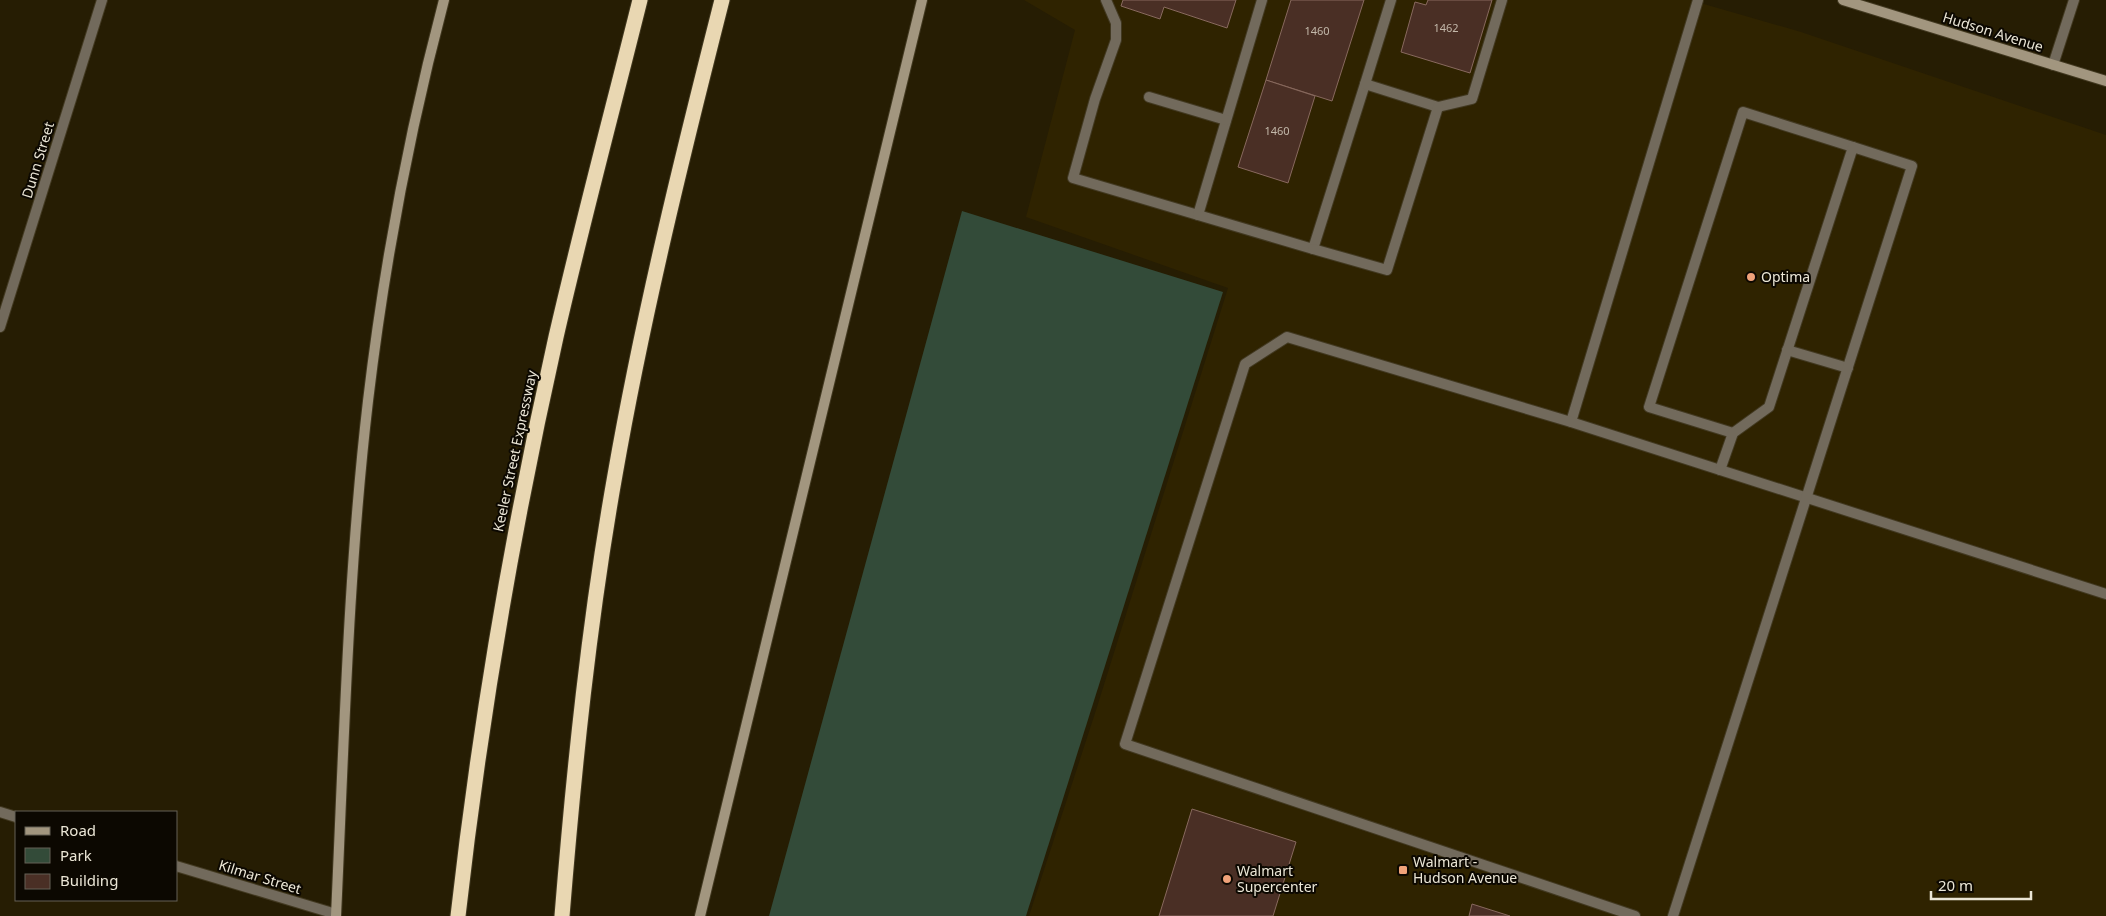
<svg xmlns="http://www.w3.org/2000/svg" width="2106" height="916" font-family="'Noto Sans',sans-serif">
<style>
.built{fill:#2f2300}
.green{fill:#334b39}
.building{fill:#4a2f25;stroke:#88695e}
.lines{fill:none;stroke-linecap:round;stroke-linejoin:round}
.service-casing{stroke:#423921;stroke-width:12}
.minor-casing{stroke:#423921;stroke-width:12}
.secondary-casing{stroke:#423921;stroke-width:12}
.motorway-casing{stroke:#423921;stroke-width:17}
.service{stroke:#726a5c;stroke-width:10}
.minor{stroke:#726a5c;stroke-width:10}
.secondary{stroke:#a2967f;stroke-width:10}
.motorway{stroke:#e9d7b2;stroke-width:15}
.poi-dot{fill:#f0a279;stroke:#0c0801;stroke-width:2}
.labels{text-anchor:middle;stroke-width:4;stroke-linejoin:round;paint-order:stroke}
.number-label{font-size:11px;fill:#c3b8aa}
.street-label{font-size:14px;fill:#ebe6d6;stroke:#0c0801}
.poi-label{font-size:14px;fill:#ebe6d6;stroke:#0c0801;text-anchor:start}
</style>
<rect width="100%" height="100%" fill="#261d03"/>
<!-- built -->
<path class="built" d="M1024 0H1690L1801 32 2106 135V916H1029L1097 707 1228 288 1026 217 1075 30Z"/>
<!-- green -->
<path class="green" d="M962 211 1223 292 1026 916H769Z"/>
<!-- building -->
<g class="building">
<path d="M1123 0H1236L1227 28 1164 7 1160 19 1121 6Z"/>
<path d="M1291 0H1364L1332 101 1266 80Z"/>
<path d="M1428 0H1492L1470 73 1401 52 1415 2 1426 5Z"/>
<path d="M1266 80 1315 96 1288 183 1238 167Z"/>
<path d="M1192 809 1296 842 1273 916H1159Z"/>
<path d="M1472 904 1510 916H1469Z"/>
</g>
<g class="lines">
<defs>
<g id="service">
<path d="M1106 0 1116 23V40L1095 99 1073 178 1198 215"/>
<path d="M1262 0 1198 215 1313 249 1365 84"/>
<path d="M1391 0 1365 84 1438 107 1472 99 1502 0"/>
<path d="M2053 65 2074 0"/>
<path d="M1149 97 1226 120"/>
<path d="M1313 249 1387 270 1438 107"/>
<path d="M1787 350 1848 368"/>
<path d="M1571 422 1698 0"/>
<path d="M1733 433 1649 407 1743 112 1853 147"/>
<path d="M1635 916 1125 744 1245 364 1287 337 1571 422 2106 594"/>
<path d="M1673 916 1912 166 1853 147 1769 407 1733 433 1720 470"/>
</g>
<g id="minor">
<path d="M0 327 102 0"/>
<path d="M0 812 16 817"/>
<path d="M176 866 336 914"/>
</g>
<g id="secondary">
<path d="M1843 0 2106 81"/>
<path d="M336 916C344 744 348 572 368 401 384 266 409 132 444 0"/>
<path d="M700 916 922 0"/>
</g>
<g id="motorway">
<path d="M458 916C480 721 513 528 556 337 582 224 612 112 640 0"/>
<path d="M562 916C574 768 589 621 615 475 643 315 682 157 722 0"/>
</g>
</defs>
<!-- service casing -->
<use href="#service" class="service-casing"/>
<!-- minor casing -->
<use href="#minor" class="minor-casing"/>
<!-- secondary casing -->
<use href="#secondary" class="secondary-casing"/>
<!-- motorway casing -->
<use href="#motorway" class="motorway-casing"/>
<!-- service -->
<use href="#service" class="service"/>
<!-- minor -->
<use href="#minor" class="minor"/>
<!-- secondary -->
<use href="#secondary" class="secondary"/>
<!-- motorway -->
<use href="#motorway" class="motorway"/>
</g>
<!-- markers -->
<g class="poi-dot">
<circle cx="1751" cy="277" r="5"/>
<rect x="1398" y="865" width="10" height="10" rx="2.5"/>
<circle cx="1227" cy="879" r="5"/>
</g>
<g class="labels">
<!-- number labels -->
<g class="number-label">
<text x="1446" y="32">1462</text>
<text x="1317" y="35">1460</text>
<text x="1277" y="135">1460</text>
</g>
<!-- street labels -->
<g class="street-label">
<text transform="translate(1993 32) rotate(17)" y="5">Hudson Avenue</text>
<text transform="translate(38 160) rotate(-73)" y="5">Dunn Street</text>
<text transform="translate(515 451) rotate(-78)" y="5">Keeler Street Expressway</text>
<text transform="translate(260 877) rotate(17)" y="5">Kilmar Street</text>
</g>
<!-- poi labels -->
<g class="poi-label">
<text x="1761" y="282">Optima</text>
<text x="1413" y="867">Walmart -<tspan x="1413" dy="16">Hudson Avenue</tspan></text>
<text x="1237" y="876">Walmart<tspan x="1237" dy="16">Supercenter</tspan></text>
</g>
</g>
<!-- legend -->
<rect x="15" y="811" width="162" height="90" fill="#0c0801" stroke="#656156"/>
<rect x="25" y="827" width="25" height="8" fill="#a2967f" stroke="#656156"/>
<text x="60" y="836" font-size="15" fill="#ebe6d6">Road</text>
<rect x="25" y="848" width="25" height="15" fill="#334b39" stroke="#656156"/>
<text x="60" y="861" font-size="15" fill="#ebe6d6">Park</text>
<rect x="25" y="874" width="25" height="15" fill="#4a2f25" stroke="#656156"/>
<text x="60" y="886" font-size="15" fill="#ebe6d6">Building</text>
<!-- scale -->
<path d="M1931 891v8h100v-8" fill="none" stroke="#ebe6d6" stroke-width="2.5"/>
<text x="1938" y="891" font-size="15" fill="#ebe6d6" stroke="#0c0801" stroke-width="4" paint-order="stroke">20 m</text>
</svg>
